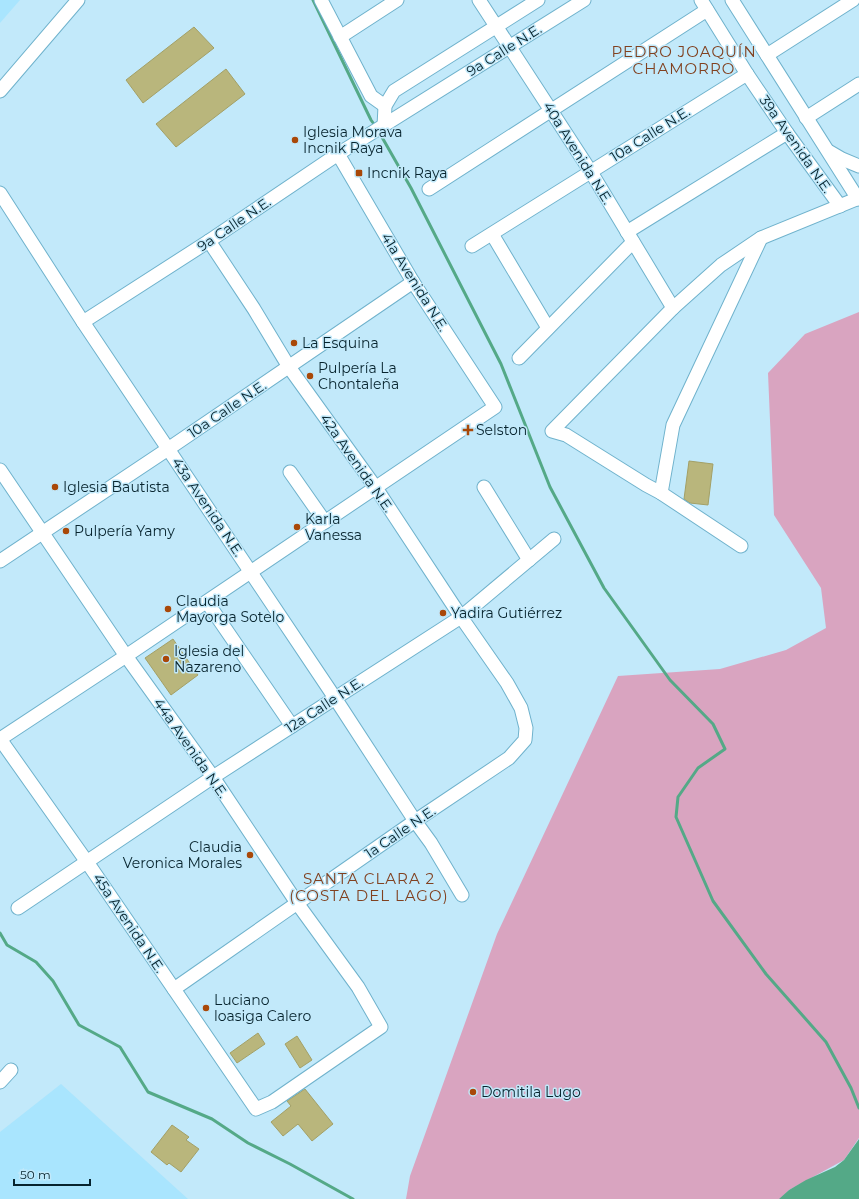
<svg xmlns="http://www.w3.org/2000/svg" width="859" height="1199" font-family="Montserrat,sans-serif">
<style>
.built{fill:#a9e5fe}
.green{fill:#d9a4c0}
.water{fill:#54a987}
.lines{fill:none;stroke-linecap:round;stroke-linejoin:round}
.stream{stroke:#54a987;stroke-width:3}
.building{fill:#b9b67c;stroke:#a3a066}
.minor-casing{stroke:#6fb2cc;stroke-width:15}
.minor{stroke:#fff;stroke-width:13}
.poi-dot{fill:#a94808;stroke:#c2e9fa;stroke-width:1.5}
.labels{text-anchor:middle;stroke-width:3;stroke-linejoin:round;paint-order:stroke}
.street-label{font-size:14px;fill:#07242e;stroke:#c2e9fa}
.poi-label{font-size:14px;fill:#07242e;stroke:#c2e9fa;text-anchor:start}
.neighbourhood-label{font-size:15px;letter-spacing:1px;fill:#814120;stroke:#c2e9fa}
</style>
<rect width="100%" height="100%" fill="#c2e9fa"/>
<!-- built -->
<g class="built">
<path d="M0 0H20L0 23Z"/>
<path d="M61 1084 188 1199H0V1132Z"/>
</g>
<!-- green -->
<path class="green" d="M859 312V1138L844 1160 789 1190 780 1199H406L410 1176 497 934 618 676 720 669 786 650 826 628 821 588 774 515 768 373 805 334Z"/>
<!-- water -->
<path class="water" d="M859 1139V1199H779L789 1190 806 1180 835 1167 844 1160Z"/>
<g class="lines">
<!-- stream -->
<g class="stream">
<path d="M313 0 371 120 376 127"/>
<path d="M379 132 411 188 501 364 550 487 604 588 670 680 713 724 725 749 698 768 678 797 676 817 713 901 766 974 826 1042 851 1088 859 1108"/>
<path d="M0 933 7 945 36 962 53 981 79 1025 120 1047 148 1092 212 1119 248 1143 290 1164 353 1199"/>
</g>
</g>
<!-- building -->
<g class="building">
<path d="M194 27 214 48 143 103 126 80Z"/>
<path d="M226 69 245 94 176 147 156 124Z"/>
<path d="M689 461 713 464 708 505 690 503 684 499Z"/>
<path d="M173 639 198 675 171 695 145 658Z"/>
<path d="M258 1033 265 1044 237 1063 230 1053Z"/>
<path d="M297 1036 312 1060 300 1068 285 1044Z"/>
<path d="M305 1089 333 1124 312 1141 298 1124 283 1136 271 1122 291 1106 287 1101Z"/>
<path d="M172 1125 189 1137 186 1140 199 1149 181 1172 169 1163 167 1165 151 1152Z"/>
</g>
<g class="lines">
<defs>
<g id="minor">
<path d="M321 0 371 96 385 106"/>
<path d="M479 0 591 172 673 308"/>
<path d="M701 0 747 74 787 133 840 206"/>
<path d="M732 0 858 199"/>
<path d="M340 37 397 0"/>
<path d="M767 55 853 0"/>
<path d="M0 91 78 0"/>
<path d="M806 118 859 84"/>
<path d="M384 126 385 106 394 91 538 0"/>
<path d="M830 152 842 159 859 166"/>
<path d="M429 189 707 10"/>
<path d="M0 193 83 322 335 698 415 821 431 843 462 895"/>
<path d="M627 232 787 133"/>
<path d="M492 234 548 328"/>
<path d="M472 246 747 74"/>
<path d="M83 322 209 241 338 154 584 0"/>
<path d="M519 358 633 242"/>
<path d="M0 470 126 656 213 777 297 903 358 987 381 1027 272 1102 256 1109 87 862 0 739"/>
<path d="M290 472 325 522"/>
<path d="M484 487 529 560"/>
<path d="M661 493 673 425 761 238"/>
<path d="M741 546 661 493 646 485 566 435 552 431 673 308 721 265 761 238 859 198"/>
<path d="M0 561 168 449 413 282"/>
<path d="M207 602 292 726"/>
<path d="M0 739 126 656 495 407 413 282 338 154"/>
<path d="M18 908 213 777 461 617 554 539"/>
<path d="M174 989 415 821 509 758 525 740 526 728 521 708 507 683 461 617 376 488 289 367 254 309 209 241"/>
<path d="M0 1082 11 1070"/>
</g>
</defs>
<!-- minor casing -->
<use href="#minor" class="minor-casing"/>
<!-- minor -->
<use href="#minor" class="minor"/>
</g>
<!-- markers -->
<g class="poi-dot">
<circle cx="295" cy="140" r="4"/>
<rect x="355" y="169" width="8" height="8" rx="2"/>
<circle cx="294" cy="343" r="4"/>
<circle cx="310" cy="376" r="4"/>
<path d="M466 424h4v4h4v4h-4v4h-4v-4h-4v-4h4z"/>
<circle cx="55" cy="487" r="4"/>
<circle cx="297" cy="527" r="4"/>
<circle cx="66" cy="531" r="4"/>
<circle cx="168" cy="609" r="4"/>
<circle cx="443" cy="613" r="4"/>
<circle cx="166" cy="659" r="4"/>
<circle cx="250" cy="855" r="4"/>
<circle cx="206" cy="1008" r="4"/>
<circle cx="473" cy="1092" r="4"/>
</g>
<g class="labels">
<!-- street labels -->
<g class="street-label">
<text transform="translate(504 50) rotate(-32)" y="5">9a Calle N.E.</text>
<text transform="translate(650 134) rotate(-32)" y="5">10a Calle N.E.</text>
<text transform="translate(796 144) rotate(55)" y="5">39a Avenida N.E.</text>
<text transform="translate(578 153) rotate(58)" y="5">40a Avenida N.E.</text>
<text transform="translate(234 224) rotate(-34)" y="5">9a Calle N.E.</text>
<text transform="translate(415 282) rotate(58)" y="5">41a Avenida N.E.</text>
<text transform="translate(227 409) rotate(-34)" y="5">10a Calle N.E.</text>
<text transform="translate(357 463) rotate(55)" y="5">42a Avenida N.E.</text>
<text transform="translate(208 507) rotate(56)" y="5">43a Avenida N.E.</text>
<text transform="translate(324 705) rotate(-33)" y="5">12a Calle N.E.</text>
<text transform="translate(191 748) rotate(55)" y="5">44a Avenida N.E.</text>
<text transform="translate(400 832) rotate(-34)" y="5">1a Calle N.E.</text>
<text transform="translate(129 923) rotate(56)" y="5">45a Avenida N.E.</text>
</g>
<!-- poi labels -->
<g class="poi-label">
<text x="303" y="137">Iglesia Morava<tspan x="303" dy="16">Incnik Raya</tspan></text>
<text x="367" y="178">Incnik Raya</text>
<text x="302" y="348">La Esquina</text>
<text x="318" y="373">Pulpería La<tspan x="318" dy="16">Chontaleña</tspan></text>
<text x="476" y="435">Selston</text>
<text x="63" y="492">Iglesia Bautista</text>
<text x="305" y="524">Karla<tspan x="305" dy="16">Vanessa</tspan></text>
<text x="74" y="536">Pulpería Yamy</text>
<text x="176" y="606">Claudia<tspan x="176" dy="16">Mayorga Sotelo</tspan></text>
<text x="451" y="618">Yadira Gutiérrez</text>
<text x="174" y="656">Iglesia del<tspan x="174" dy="16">Nazareno</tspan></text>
<text x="242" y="852" text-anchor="end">Claudia<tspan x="242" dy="16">Veronica Morales</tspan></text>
<text x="214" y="1005">Luciano<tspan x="214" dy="16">loasiga Calero</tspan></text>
<text x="481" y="1097">Domitila Lugo</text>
</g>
<!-- neighbourhood labels -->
<g class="neighbourhood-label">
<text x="684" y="57">PEDRO JOAQUÍN<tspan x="684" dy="17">CHAMORRO</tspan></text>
<text x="369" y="884">SANTA CLARA 2<tspan x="369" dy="17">(COSTA DEL LAGO)</tspan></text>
</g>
</g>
<!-- scale -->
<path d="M14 1179v6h76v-6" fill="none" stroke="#07242e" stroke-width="2"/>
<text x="20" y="1179" font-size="12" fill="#07242e" stroke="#c2e9fa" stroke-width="3" paint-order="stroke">50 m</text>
</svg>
